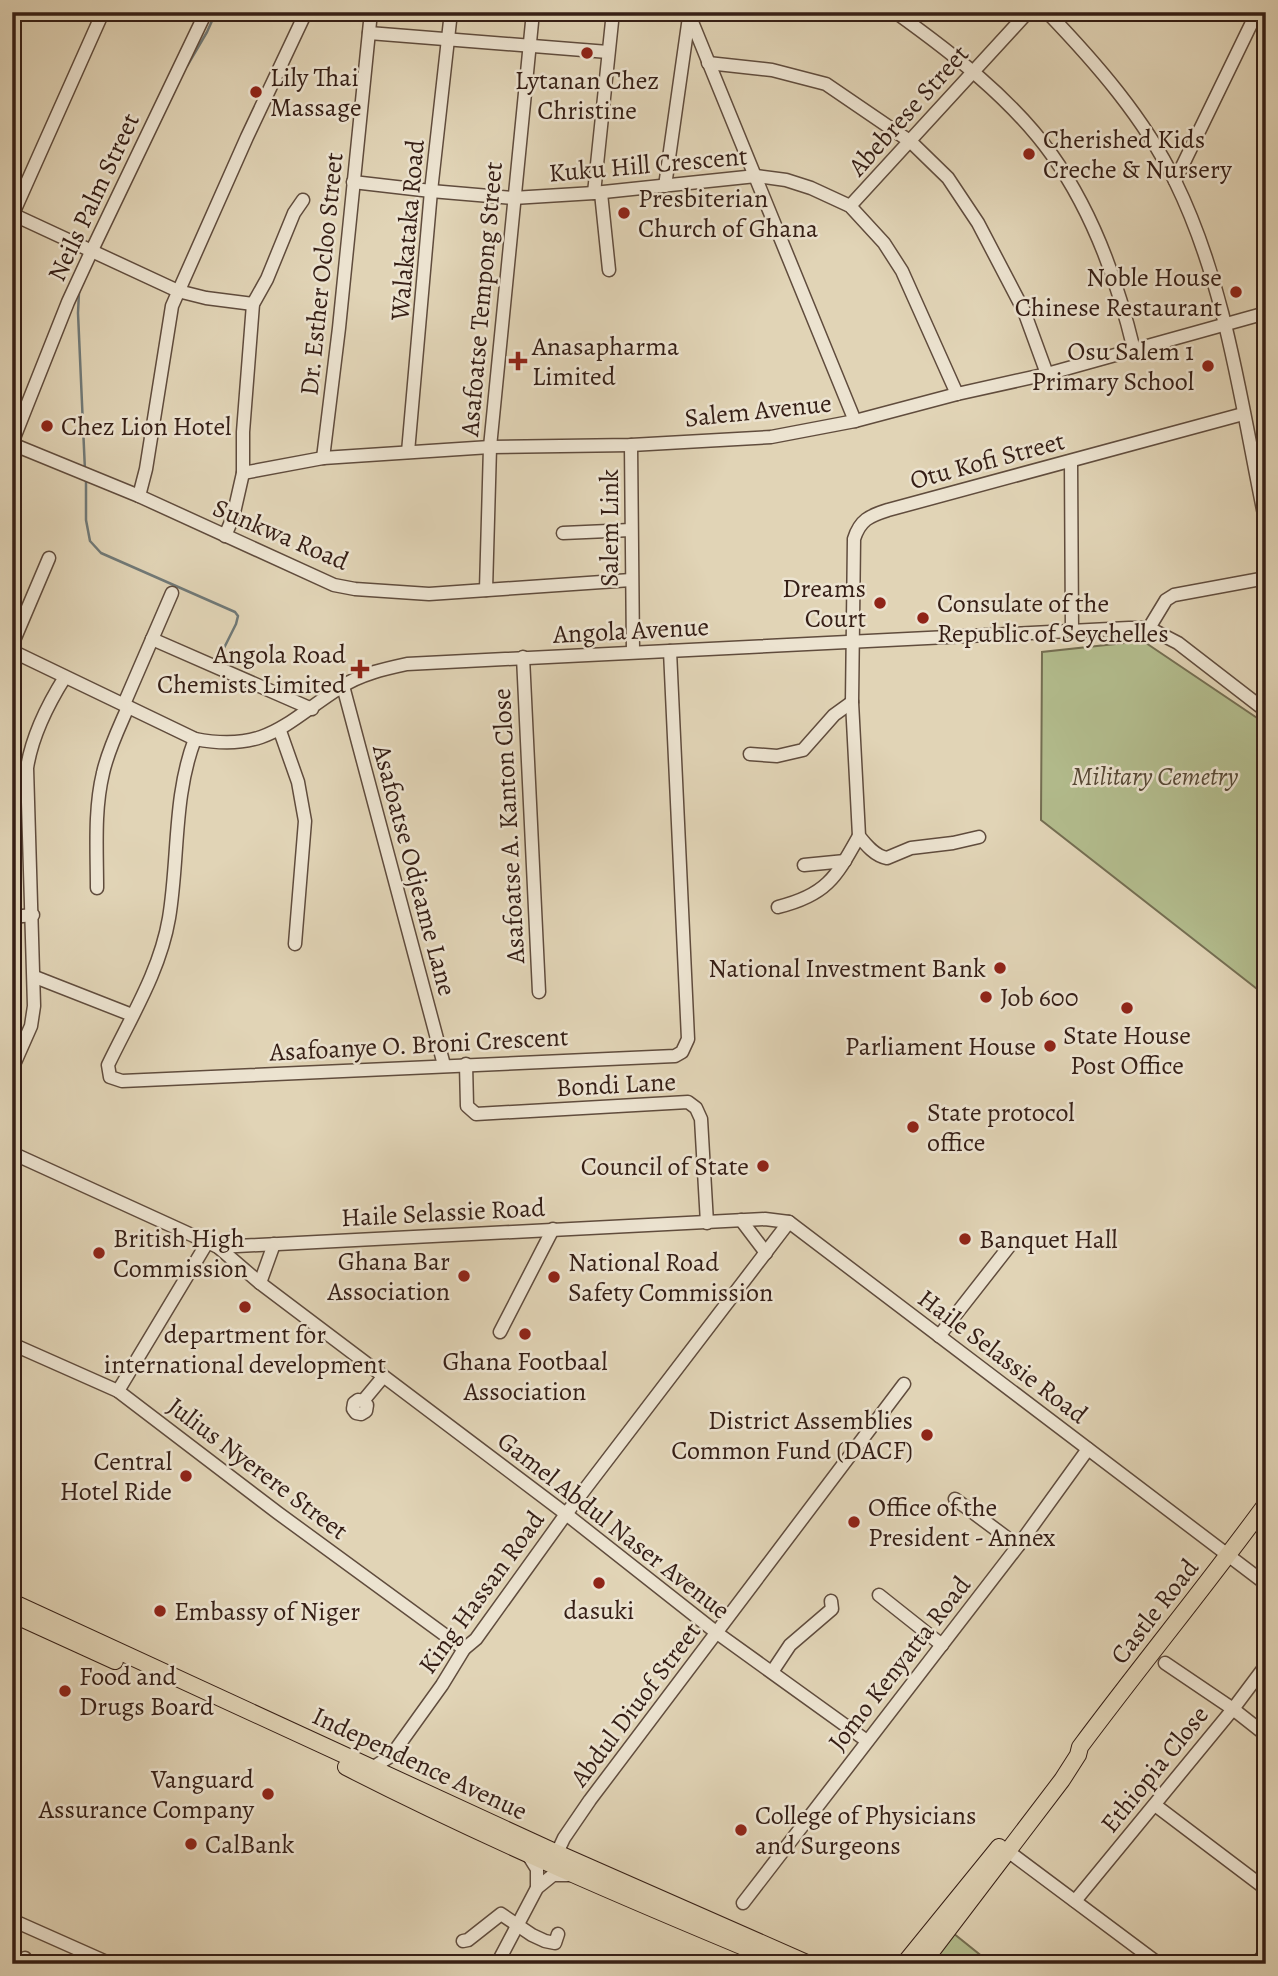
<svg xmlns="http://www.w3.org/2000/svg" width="1278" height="1976" font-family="Alegreya,serif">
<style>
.green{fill:#b3bd8e;stroke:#746e52;stroke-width:2}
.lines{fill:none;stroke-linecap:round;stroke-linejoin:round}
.stream{stroke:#707977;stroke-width:2.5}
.minor-casing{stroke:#604c3d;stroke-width:15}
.major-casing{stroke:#351e15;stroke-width:18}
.minor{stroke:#ece3d0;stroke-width:12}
.major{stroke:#e1d4b6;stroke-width:16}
.poi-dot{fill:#8f2418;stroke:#ece3d0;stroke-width:2.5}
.labels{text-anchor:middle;stroke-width:5;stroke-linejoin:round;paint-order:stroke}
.poi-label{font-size:26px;fill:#351e15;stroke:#ece3d0;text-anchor:start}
.street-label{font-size:26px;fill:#351e15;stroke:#ece3d0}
.park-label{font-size:26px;font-style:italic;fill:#544633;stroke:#ece3d0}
</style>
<rect width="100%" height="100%" fill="#e1d4b6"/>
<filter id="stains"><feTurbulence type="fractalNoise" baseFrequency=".00286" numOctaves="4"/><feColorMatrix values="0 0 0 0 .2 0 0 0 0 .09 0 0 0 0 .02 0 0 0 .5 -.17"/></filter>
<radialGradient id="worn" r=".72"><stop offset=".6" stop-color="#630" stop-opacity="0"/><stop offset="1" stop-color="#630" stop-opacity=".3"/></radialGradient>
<!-- green -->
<g class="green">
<path d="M1143 641 1266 724V996L1041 820 1042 652Z"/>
<path d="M953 1933 989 1962 990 1964H933Z"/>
</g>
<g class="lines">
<!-- stream -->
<g class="stream">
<path d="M187 66 207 32 216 12"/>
<path d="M79 292 78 313 85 471"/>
<path d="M86 477V520L90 541 101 553 235 612 238 616 236 624 220 656"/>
</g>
<defs>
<g id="minor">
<path d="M688 12 855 421"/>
<path d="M895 12C952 53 1011 98 1052 155 1092 211 1118 283 1134 350"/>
<path d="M1047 12C1096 63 1144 118 1175 181 1227 287 1242 410 1266 524"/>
<path d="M369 33 608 52"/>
<path d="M708 63 772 70 826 84 911 142 948 178 978 223 1024 311 1047 374"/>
<path d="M1175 181 1257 12"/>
<path d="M353 182 431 191 513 198 594 193 756 176 786 180 811 188 850 206 884 243 902 271 957 394"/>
<path d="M665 186 689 17"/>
<path d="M594 193 613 12"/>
<path d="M601 193 609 270"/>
<path d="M850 206 1028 12"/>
<path d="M12 214 178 291 206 298 253 304"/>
<path d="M12 216 103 12"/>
<path d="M12 443 68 302 92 250 206 12"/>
<path d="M12 444 139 496 334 585 355 589 429 594 631 580"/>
<path d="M631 445 633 652"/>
<path d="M408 452 431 191 451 12"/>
<path d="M323 458 339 328 371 12"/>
<path d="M1071 462 1072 631"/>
<path d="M243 473 323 458 490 447 631 445 771 437 855 421 957 394 1047 374 1266 313"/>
<path d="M139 496 146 469 172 306 247 137 306 12"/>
<path d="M563 533 631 530"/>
<path d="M225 536 233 517 243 473V432L253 304 267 279 294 213 303 200"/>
<path d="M486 590 490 447 533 12"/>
<path d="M1149 628 1166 600 1174 595 1266 578"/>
<path d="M152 639 312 709"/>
<path d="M12 645 49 558"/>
<path d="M12 651 195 739C267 753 286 722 341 687 361 674 384 669 407 664L1129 628H1149L1178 643 1266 711"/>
<path d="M523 657 539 992"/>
<path d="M343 686 444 1065"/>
<path d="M124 704 172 593"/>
<path d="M280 731 298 782 305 821 295 944"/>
<path d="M195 739C173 796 179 858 169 918 160 971 131 1017 108 1065L110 1077 122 1081 675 1056 682 1052 688 1039 670 651"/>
<path d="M750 754 777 756 803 750 834 715 852 702"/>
<path d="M979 837 953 843 911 848 887 858C875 856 866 845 859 836L852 702 854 539C860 520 869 516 888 510L1243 414"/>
<path d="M804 865 845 861"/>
<path d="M97 888C97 850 94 810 103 773 108 750 119 728 128 707"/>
<path d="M778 907C827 895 836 877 859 836"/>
<path d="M12 917 33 915"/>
<path d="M35 977 132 1015"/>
<path d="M466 1064 467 1106 476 1114 688 1102 696 1108 701 1119 707 1223"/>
<path d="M12 1069 31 1026 34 1006 27 768C32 736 48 704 65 677"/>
<path d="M12 1153 218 1247 260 1283 566 1514 717 1633 867 1741"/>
<path d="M741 1220 766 1253"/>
<path d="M218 1247 765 1219 789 1222 1266 1584"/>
<path d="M260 1283 274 1244"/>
<path d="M500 1332 553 1229"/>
<path d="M939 1336 1011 1244"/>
<path d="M12 1344 118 1391 278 1513 464 1649"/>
<path d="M118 1391 207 1243"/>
<path d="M363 1401 367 1405 366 1411 361 1414 356 1413 353 1409 354 1403 358 1400 363 1401 383 1377"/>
<path d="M955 1499 1018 1546"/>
<path d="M879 1595 942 1645"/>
<path d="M1165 1663 1233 1709 1266 1735"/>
<path d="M772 1672 790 1645 832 1609 831 1601"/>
<path d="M372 1768 391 1756 442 1685 464 1649 476 1639 566 1514 789 1222"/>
<path d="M1155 1805 1266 1889"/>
<path d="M1009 1852 1159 1964"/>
<path d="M527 1853 537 1869V1888"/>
<path d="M557 1853 564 1838 590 1800 904 1384"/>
<path d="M1075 1901 1233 1709 1266 1665"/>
<path d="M743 1903 1018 1546 1088 1449"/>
<path d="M12 1920 111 1964"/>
<path d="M463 1941 468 1940 501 1914 532 1935 545 1941 555 1943 558 1934"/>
<path d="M22 1964 25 1958"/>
<path d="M497 1964 537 1888 553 1875H569"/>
<path d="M1256 1964 1266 1952"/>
</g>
<g id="major">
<path d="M1261 12 1266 14"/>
<path d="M12 1602 557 1853 809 1964"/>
<path d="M12 1614 115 1661"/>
<path d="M346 1767C485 1838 630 1900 775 1960"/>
<path d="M904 1964 999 1847"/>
<path d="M922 1964 1062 1780 1078 1755 1080 1747C1141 1665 1206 1586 1266 1504"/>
</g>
</defs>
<!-- minor casing -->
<use href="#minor" class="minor-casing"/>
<!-- major casing -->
<use href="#major" class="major-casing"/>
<!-- minor -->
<use href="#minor" class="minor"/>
<!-- major -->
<use href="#major" class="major"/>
</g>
<!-- markers -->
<g class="poi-dot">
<circle cx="587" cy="53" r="7"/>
<circle cx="256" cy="92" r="7"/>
<circle cx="1029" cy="154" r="7"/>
<circle cx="624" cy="213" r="7"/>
<circle cx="1236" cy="292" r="7"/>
<path d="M514.5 350.5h7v7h7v7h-7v7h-7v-7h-7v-7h7z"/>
<circle cx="1208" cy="366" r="7"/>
<circle cx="47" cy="426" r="7"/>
<circle cx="880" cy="603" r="7"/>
<circle cx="923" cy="618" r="7"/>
<path d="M356.5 658.5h7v7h7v7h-7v7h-7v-7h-7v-7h7z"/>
<circle cx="1000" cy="968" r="7"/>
<circle cx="986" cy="997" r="7"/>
<circle cx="1127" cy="1008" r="7"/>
<circle cx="1050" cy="1046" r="7"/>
<circle cx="913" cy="1127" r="7"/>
<circle cx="763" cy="1166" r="7"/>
<circle cx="965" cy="1239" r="7"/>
<circle cx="99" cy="1253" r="7"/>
<circle cx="464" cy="1276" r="7"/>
<circle cx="554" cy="1277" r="7"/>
<circle cx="245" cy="1307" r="7"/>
<circle cx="525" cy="1334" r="7"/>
<circle cx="927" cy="1435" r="7"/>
<circle cx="186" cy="1476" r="7"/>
<circle cx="854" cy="1522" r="7"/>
<circle cx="599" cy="1583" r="7"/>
<circle cx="160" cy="1611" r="7"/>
<circle cx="65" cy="1691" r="7"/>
<circle cx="268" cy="1794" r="7"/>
<circle cx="741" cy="1830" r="7"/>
<circle cx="191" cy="1844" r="7"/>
</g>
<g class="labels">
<!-- poi labels -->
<g class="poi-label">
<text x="270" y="86">Lily Thai<tspan x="270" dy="30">Massage</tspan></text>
<text x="587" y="89" text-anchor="middle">Lytanan Chez<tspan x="587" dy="30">Christine</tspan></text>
<text x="1043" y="148">Cherished Kids<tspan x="1043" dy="30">Creche &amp; Nursery</tspan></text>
<text x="638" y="207">Presbiterian<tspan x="638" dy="30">Church of Ghana</tspan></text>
<text x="1222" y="286" text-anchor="end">Noble House<tspan x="1222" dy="30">Chinese Restaurant</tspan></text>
<text x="532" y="355">Anasapharma<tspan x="532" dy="30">Limited</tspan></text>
<text x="1194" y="360" text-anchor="end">Osu Salem 1<tspan x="1194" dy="30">Primary School</tspan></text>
<text x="61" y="435">Chez Lion Hotel</text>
<text x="866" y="597" text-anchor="end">Dreams<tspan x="866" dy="30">Court</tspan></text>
<text x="937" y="612">Consulate of the<tspan x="937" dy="30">Republic of Seychelles</tspan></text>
<text x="346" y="663" text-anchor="end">Angola Road<tspan x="346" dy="30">Chemists Limited</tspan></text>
<text x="986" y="977" text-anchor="end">National Investment Bank</text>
<text x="1000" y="1006">Job 600</text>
<text x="1127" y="1044" text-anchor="middle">State House<tspan x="1127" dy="30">Post Office</tspan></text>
<text x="1036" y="1055" text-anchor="end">Parliament House</text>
<text x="927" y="1121">State protocol<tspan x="927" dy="30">office</tspan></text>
<text x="749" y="1175" text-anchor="end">Council of State</text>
<text x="113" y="1247">British High<tspan x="113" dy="30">Commission</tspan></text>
<text x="979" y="1248">Banquet Hall</text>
<text x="450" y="1270" text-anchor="end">Ghana Bar<tspan x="450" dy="30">Association</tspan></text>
<text x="568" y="1271">National Road<tspan x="568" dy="30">Safety Commission</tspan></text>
<text x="245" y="1343" text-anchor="middle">department for<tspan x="245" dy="30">international development</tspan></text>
<text x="525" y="1370" text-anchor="middle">Ghana Footbaal<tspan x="525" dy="30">Association</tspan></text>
<text x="913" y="1429" text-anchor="end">District Assemblies<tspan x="913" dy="30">Common Fund (DACF)</tspan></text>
<text x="172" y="1470" text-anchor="end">Central<tspan x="172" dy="30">Hotel Ride</tspan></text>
<text x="868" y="1516">Office of the<tspan x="868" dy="30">President - Annex</tspan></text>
<text x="599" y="1619" text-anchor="middle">dasuki</text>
<text x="174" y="1620">Embassy of Niger</text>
<text x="79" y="1685">Food and<tspan x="79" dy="30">Drugs Board</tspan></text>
<text x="254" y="1788" text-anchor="end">Vanguard<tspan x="254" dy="30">Assurance Company</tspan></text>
<text x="755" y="1824">College of Physicians<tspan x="755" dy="30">and Surgeons</tspan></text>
<text x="205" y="1853">CalBank</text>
</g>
<!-- street labels -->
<g class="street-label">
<text transform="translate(908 110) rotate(-48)" y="9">Abebrese Street</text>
<text transform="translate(648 164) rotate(-5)" y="9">Kuku Hill Crescent</text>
<text transform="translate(93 197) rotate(-65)" y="9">Neils Palm Street</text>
<text transform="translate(407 230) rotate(-85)" y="9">Walakataka Road</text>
<text transform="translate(321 274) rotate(-84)" y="9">Dr. Esther Ocloo Street</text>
<text transform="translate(481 299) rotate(-85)" y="9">Asafoatse Tempong Street</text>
<text transform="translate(758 410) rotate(-6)" y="9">Salem Avenue</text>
<text transform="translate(987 460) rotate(-15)" y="9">Otu Kofi Street</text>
<text transform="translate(609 528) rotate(-90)" y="9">Salem Link</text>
<text transform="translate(281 534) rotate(23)" y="9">Sunkwa Road</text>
<text transform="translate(631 630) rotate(-3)" y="9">Angola Avenue</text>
<text transform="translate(508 826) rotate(-93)" y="9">Asafoatse A. Kanton Close</text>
<text transform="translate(415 870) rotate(75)" y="9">Asafoatse Odjeame Lane</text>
<text transform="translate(419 1044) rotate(-3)" y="9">Asafoanye O. Broni Crescent</text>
<text transform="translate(616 1084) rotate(-3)" y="9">Bondi Lane</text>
<text transform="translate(443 1212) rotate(-3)" y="9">Haile Selassie Road</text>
<text transform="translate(1003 1356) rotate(37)" y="9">Haile Selassie Road</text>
<text transform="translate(258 1468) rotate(37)" y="9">Julius Nyerere Street</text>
<text transform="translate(614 1525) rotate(38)" y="9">Gamel Abdul Naser Avenue</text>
<text transform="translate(481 1592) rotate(-54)" y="9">King Hassan Road</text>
<text transform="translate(1154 1611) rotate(-52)" y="9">Castle Road</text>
<text transform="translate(899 1663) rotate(-52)" y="9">Jomo Kenyatta Road</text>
<text transform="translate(635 1704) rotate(-53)" y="9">Abdul Diuof Street</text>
<text transform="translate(420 1763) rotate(25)" y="9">Independence Avenue</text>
<text transform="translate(1154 1769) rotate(-51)" y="9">Ethiopia Close</text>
</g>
<!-- park labels -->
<g class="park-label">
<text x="1155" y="785">Military Cemetry</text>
</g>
</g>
<!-- margin -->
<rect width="1278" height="1976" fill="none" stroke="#e1d4b6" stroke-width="42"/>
<rect x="14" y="14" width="1250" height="1948" fill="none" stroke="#351e15" stroke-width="3.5"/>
<rect x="21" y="21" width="1236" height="1934" fill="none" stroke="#351e15" stroke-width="2"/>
<rect width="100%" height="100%" filter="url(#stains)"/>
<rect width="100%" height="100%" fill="url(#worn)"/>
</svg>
